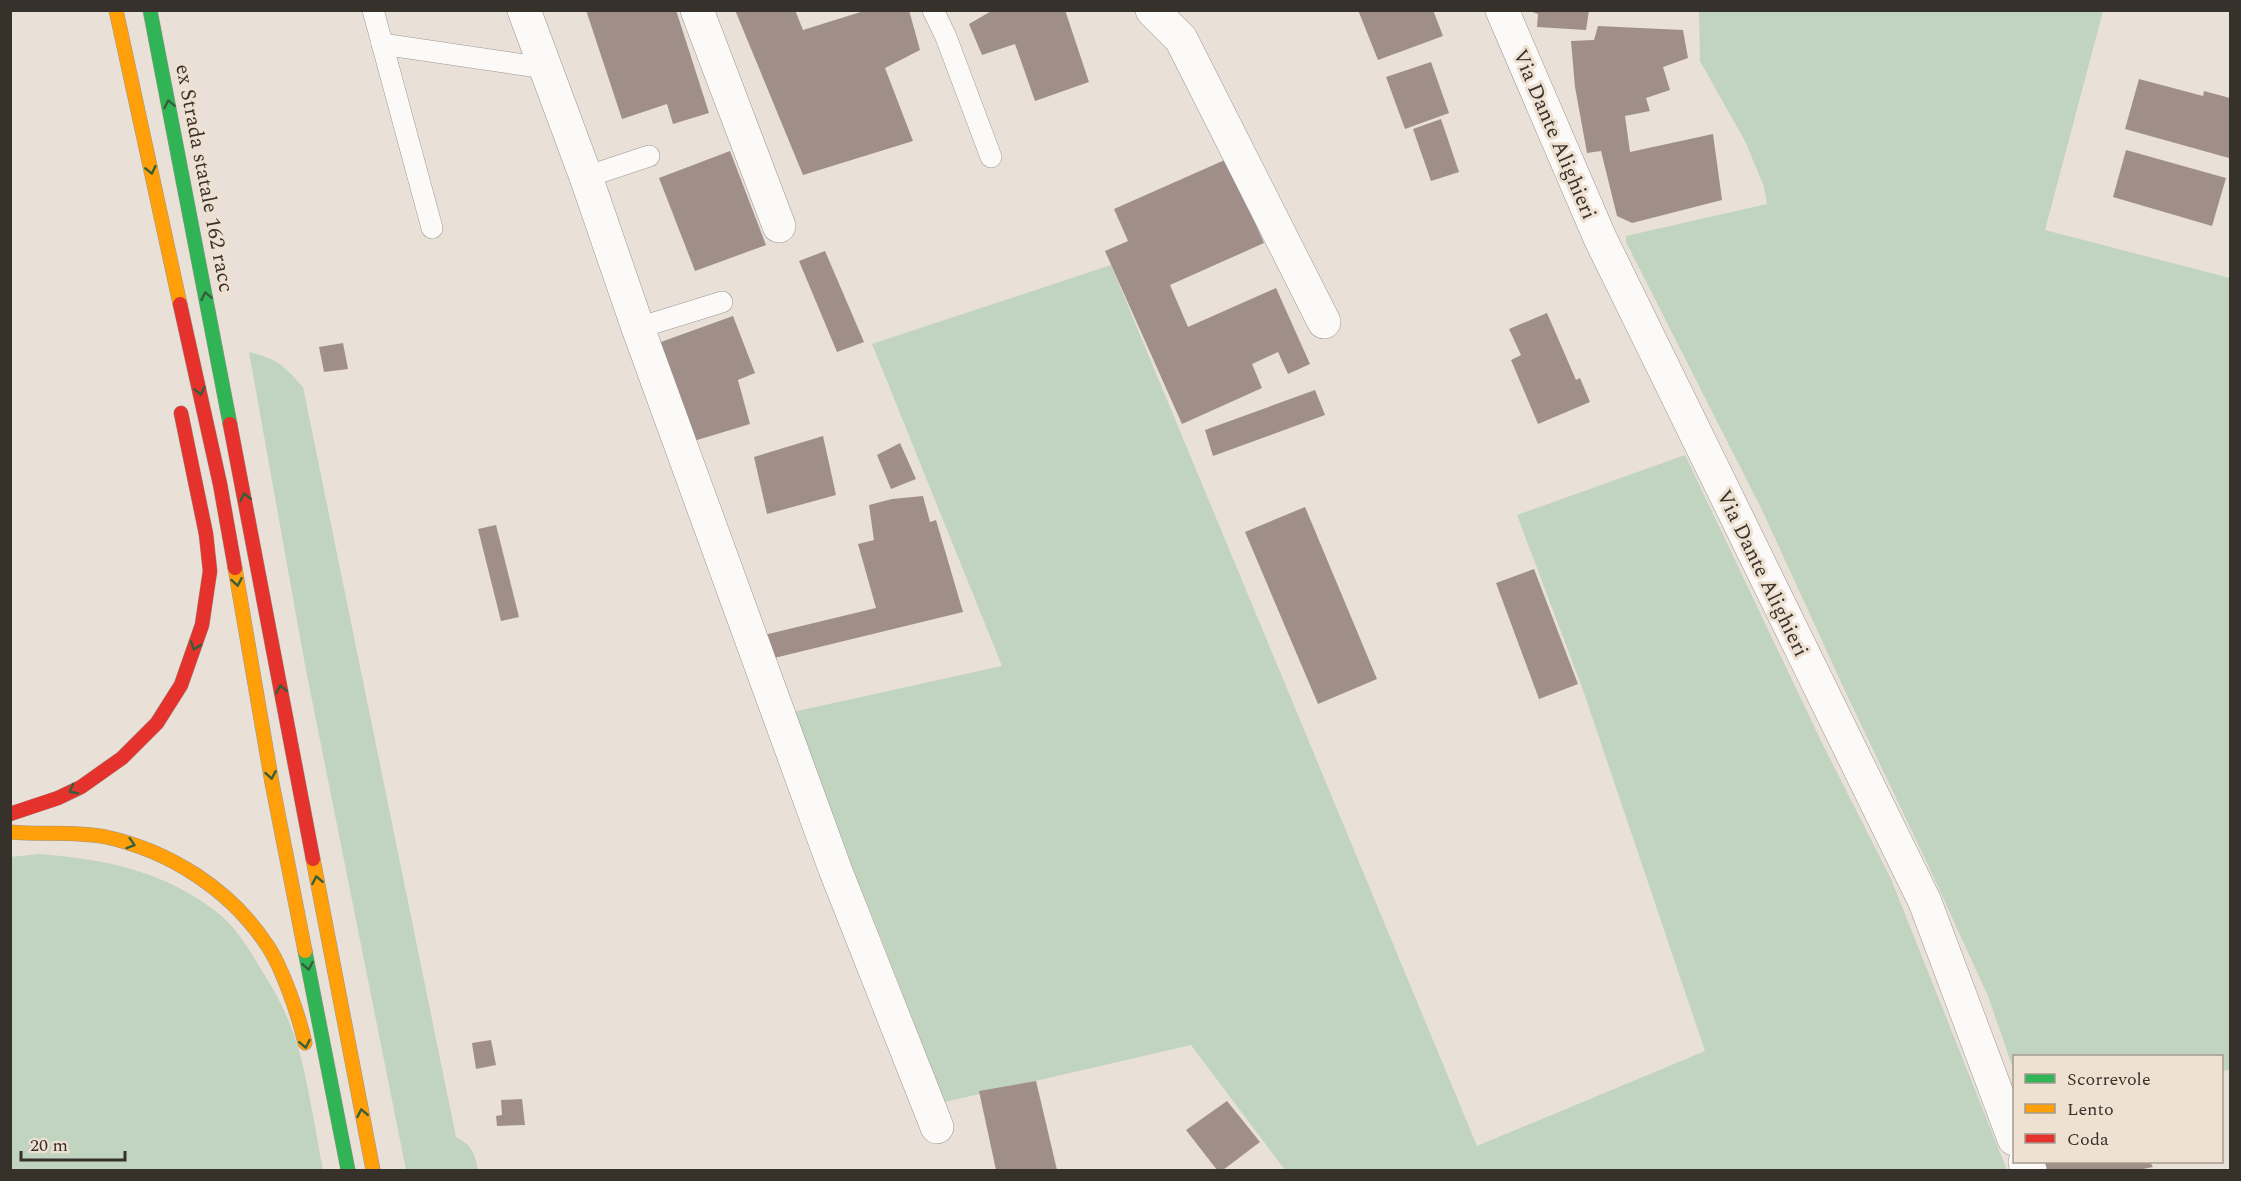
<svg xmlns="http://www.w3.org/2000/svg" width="2241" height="1181" font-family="Spectral,serif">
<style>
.green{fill:#c0d4bf}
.building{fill:#a08f88}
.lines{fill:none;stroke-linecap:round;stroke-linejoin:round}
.lane-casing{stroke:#9c968f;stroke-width:22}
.street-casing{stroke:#9c968f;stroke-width:34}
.fast-casing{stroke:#9c968f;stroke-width:15}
.slow-casing{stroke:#9c968f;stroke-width:15}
.jam-casing{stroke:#9c968f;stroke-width:15}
.lane{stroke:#fcfaf9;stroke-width:21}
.street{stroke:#fcfaf9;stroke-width:33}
.fast{stroke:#30b455;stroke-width:14}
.slow{stroke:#ff9f0a;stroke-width:14}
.jam{stroke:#e5322d;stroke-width:14}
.oneway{stroke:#355f3a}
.labels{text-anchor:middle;stroke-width:6;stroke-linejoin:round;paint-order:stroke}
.street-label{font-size:21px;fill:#37312c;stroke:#efe1d2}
</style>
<rect width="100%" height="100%" fill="#e9e1d8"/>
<!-- green -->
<g class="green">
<path d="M1699 11H2103L2045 230 2230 278V1070L2222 1071V1056H2014V1071L1988 996 1929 867 1846 693 1763 512 1626 242V236L1767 204 1764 187 1746 143 1700 61Z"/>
<path d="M1111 265 1477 1146 1705 1051 1583 690 1517 515 1685 455 1823 745 1891 879 2007 1170H1285L1191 1045 945 1102 870 910 788 713 1002 666 872 344Z"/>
<path d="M249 352C278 359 284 366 303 387L456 1137C472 1145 475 1154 478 1170H406L305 665Z"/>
<path d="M39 854C105 859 165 871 218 913 237 928 250 951 262 971 280 999 293 1026 301 1058 310 1095 316 1133 323 1170H11L10 857Z"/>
</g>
<!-- building -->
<g class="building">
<path d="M586 10H676L709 113 673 124 667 104 622 119Z"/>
<path d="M735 10H795L803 30 867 10H909L920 50 885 68 913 141 803 175Z"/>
<path d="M993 10H1065L1089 82 1035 101 1015 44 982 55 969 24Z"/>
<path d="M1358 10H1433L1443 36 1378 60Z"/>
<path d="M1527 10H1589L1586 30 1537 27 1538 14Z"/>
<path d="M1598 26 1683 30 1688 58 1663 67 1670 90 1646 98 1650 111 1625 116 1630 152 1713 134 1722 200 1632 223 1617 216 1601 151 1587 153 1575 87 1571 41 1594 40Z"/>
<path d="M1431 62 1449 113 1405 129 1386 77Z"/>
<path d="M2139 79 2203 96 2204 91 2230 98 2229 158 2125 129Z"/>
<path d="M1441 119 1459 172 1431 181 1413 129Z"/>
<path d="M2126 150 2226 178 2212 226 2113 197Z"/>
<path d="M730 151 766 245 695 271 659 178Z"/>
<path d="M1227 159 1264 243 1170 285 1188 327 1276 288 1310 364 1288 374 1278 352 1252 364 1262 388 1182 424 1105 251 1128 241 1114 209Z"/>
<path d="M825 251 864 342 837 352 799 261Z"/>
<path d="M1547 313 1576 380 1580 378 1590 402 1538 424 1511 360 1521 355 1509 329Z"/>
<path d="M733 316 755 373 738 380 750 424 684 444 647 347Z"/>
<path d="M343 343 348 369 324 372 319 347Z"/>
<path d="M1315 390 1325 415 1213 456 1205 430Z"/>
<path d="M823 436 836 495 767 514 754 457Z"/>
<path d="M900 443 916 479 891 489 877 455Z"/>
<path d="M923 496 930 522 936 520 963 612 766 660 760 636 876 608 858 544 874 540 869 505 892 499Z"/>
<path d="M1305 507 1377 679 1318 704 1245 532Z"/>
<path d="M496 525 519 617 501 621 478 529Z"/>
<path d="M1534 569 1578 684 1539 699 1496 583Z"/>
<path d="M491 1040 496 1065 476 1069 472 1043Z"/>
<path d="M1036 1081 1057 1170H996L979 1091Z"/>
<path d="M522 1099 525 1125 497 1126 496 1116 502 1115 501 1100Z"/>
<path d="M1227 1101 1260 1142 1223 1170H1217L1186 1130Z"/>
<path d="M2042 1162H2150L2153 1167 2138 1170H2044Z"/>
</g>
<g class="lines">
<defs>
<g id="lane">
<path d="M373 10 432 228"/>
<path d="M933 10 946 37 991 157"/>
<path d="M382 44 545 68"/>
<path d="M586 177 649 156"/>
<path d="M638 328 722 302"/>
</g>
<g id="street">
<path d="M524 10 586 177 638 328 835 869 937 1127"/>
<path d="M697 10 779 226"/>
<path d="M1152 10 1181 39 1324 322"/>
<path d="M1502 10 1600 238 1925 902 2014 1139"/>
<path d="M2025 1162 2030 1170"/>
</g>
<g id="fast">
<path d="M150 10 230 424"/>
<path d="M305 951 348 1170"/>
</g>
<g id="slow">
<path d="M116 10 180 304"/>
<path d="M235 568 272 783 305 951"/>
<path d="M10 832C42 835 74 831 106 837 170 851 231 890 267 945 282 967 299 1016 305 1043"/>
<path d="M313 859 373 1170"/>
</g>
<g id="jam">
<path d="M180 304 220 484 235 568"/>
<path d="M230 424 313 859"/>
<path d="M10 814 58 798 81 787 122 758 157 723 181 685 202 625 210 571 206 534 181 413"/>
</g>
</defs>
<!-- lane casing -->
<use href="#lane" class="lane-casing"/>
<!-- street casing -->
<use href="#street" class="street-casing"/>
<!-- fast casing -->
<use href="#fast" class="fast-casing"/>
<!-- slow casing -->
<use href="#slow" class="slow-casing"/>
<!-- jam casing -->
<use href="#jam" class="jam-casing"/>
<!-- lane -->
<use href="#lane" class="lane"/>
<!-- street -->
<use href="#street" class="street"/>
<!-- fast -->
<use href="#fast" class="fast"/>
<!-- slow -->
<use href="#slow" class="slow"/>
<!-- jam -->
<use href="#jam" class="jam"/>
</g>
<!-- one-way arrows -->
<defs><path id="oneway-chevron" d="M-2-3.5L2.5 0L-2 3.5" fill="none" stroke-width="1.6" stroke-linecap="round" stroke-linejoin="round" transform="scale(1.5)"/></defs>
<g class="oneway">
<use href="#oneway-chevron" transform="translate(169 104) rotate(-101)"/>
<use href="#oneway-chevron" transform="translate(151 170) rotate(78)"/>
<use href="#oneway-chevron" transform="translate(206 296) rotate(-101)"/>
<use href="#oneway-chevron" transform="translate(200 391) rotate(78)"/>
<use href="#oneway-chevron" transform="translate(245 497) rotate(-101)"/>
<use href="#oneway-chevron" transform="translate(237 582) rotate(80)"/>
<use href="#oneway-chevron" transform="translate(195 646) rotate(109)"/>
<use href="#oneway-chevron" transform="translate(281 689) rotate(-101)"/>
<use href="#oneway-chevron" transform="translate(271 775) rotate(80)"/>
<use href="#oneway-chevron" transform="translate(73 790) rotate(152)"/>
<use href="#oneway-chevron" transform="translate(131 844) rotate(17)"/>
<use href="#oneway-chevron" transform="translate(317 880) rotate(-101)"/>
<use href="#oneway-chevron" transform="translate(308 966) rotate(79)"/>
<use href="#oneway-chevron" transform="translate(305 1044) rotate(79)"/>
<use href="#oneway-chevron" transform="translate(362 1113) rotate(-101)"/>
</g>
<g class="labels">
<!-- street labels -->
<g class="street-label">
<text transform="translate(1555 134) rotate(67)" y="7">Via Dante Alighieri</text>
<text transform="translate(205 178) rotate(79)" y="7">ex Strada statale 162 racc</text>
<text transform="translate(1763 573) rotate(64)" y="7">Via Dante Alighieri</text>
</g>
</g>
<!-- border -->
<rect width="2241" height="1181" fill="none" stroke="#37312c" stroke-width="24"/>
<!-- legend -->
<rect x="2013" y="1055" width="210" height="108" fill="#efe1d2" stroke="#a59b90" stroke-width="1.5"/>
<rect x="2025" y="1074" width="30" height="9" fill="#30b455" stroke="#a59b90" stroke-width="1.5"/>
<text x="2067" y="1085" font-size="18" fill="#37312c">Scorrevole</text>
<rect x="2025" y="1104" width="30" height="9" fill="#ff9f0a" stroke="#a59b90" stroke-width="1.5"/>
<text x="2067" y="1115" font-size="18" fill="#37312c">Lento</text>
<rect x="2025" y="1134" width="30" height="9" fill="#e5322d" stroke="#a59b90" stroke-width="1.5"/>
<text x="2067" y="1145" font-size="18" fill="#37312c">Coda</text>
<!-- scale -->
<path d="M21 1151v9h104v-9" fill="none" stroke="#37312c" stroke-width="3"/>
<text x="30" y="1151" font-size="18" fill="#37312c" stroke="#efe1d2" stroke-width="4.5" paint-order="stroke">20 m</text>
</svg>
